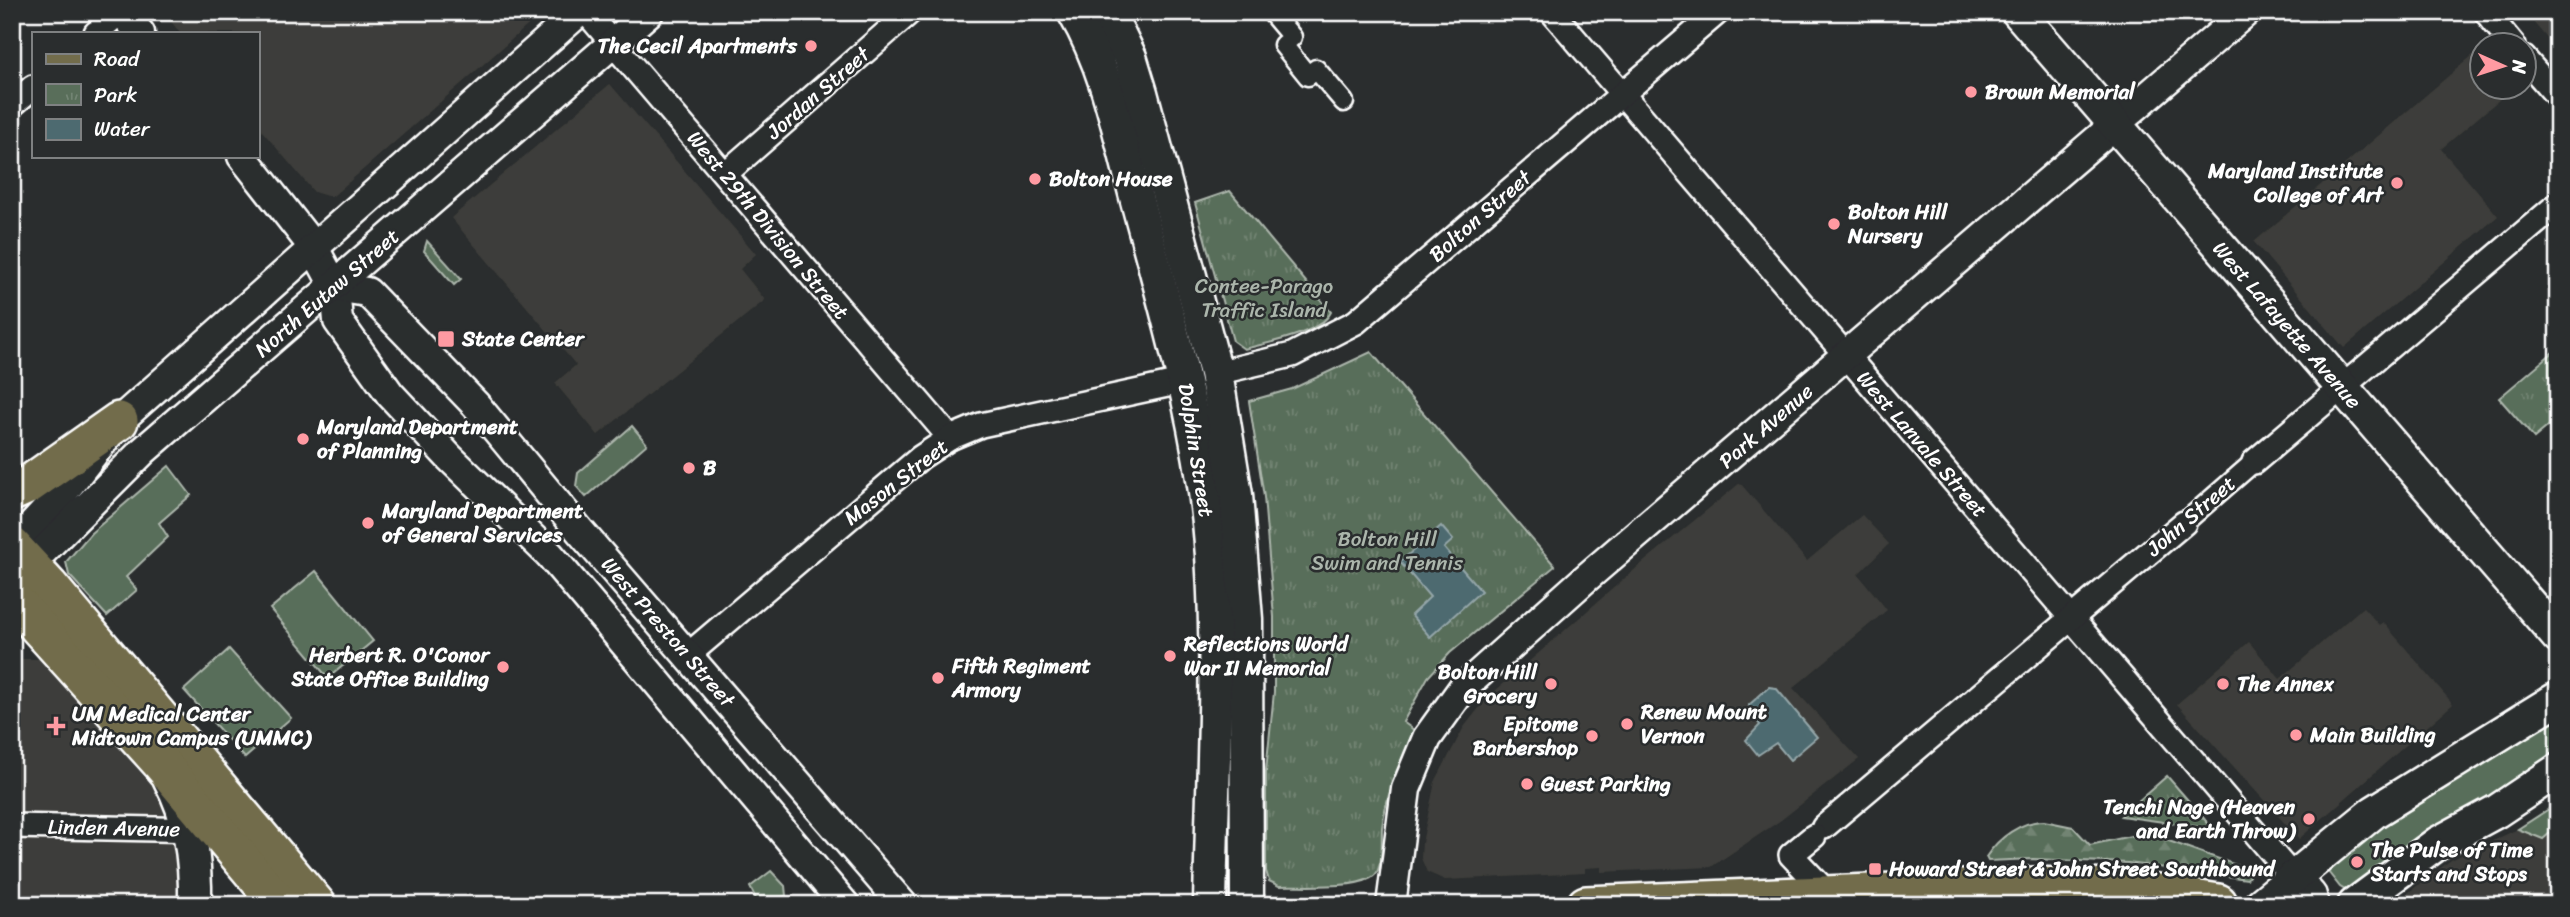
<svg xmlns="http://www.w3.org/2000/svg" width="2570" height="917" font-family="Sriracha,sans-serif">
<style>
.built{fill:#3e3e3a}
.green{fill:#596e5a;stroke:#acb6ac;stroke-width:2}
.forest{fill:url(#forest-firs);stroke:#acb6ac;stroke-width:2}
.park{fill:url(#park-tufts);stroke:#acb6ac;stroke-width:2}
.water{fill:#4d6a70;stroke:#94a6a9;stroke-width:2}
.lines{fill:none;stroke-linecap:round;stroke-linejoin:round}
.pedestrian-casing{stroke:#fff;stroke-width:23}
.minor-casing{stroke:#fff;stroke-width:28}
.tertiary-casing{stroke:#fff;stroke-width:33}
.secondary-casing{stroke:#fff;stroke-width:37}
.primary-casing{stroke:#fff;stroke-width:42}
.pedestrian{stroke:#2a2d2e;stroke-width:18}
.minor{stroke:#2a2d2e;stroke-width:23}
.tertiary{stroke:#2a2d2e;stroke-width:28}
.secondary{stroke:#2a2d2e;stroke-width:32}
.primary{stroke:#726c4b;stroke-width:37}
.poi-dot{fill:#ff9aa2;stroke:#2a2d2e;stroke-width:2.5}
.labels{text-anchor:middle;stroke-width:5;stroke-linejoin:round;paint-order:stroke}
.poi-label{font-size:21px;font-weight:bold;fill:#fff;stroke:#2a2d2e;text-anchor:start}
.street-label{font-size:21px;fill:#fff;stroke:#2a2d2e}
.park-label{font-size:21px;fill:#acb6ac;stroke:#2a2d2e}
</style>
<defs>
<pattern id="forest-firs" width="22" height="20" patternUnits="userSpaceOnUse" patternTransform="scale(1.75)"><rect width="22" height="20" fill="#596e5a"/><path d="M5 1l3.5 6h-7zM16 11l3.5 6h-7z" fill="#728473"/></pattern>
<pattern id="park-tufts" width="24" height="20" patternUnits="userSpaceOnUse" patternTransform="scale(1.75)"><rect width="24" height="20" fill="#596e5a"/><path d="M3 7l-1-3M5 7V3M7 7l1-3M15 17l-1-3M17 17v-4M19 17l1-3" fill="none" stroke="#728473"/></pattern>
</defs>
<rect width="100%" height="100%" fill="#2a2d2e"/>
<filter id="ink" filterUnits="userSpaceOnUse"><feTurbulence type="fractalNoise" baseFrequency=".0143" numOctaves="2"/><feDisplacementMap in="SourceGraphic" scale="14" xChannelSelector="R" yChannelSelector="G"/><feConvolveMatrix kernelMatrix="1 2 1 2 8 2 1 2 1" color-interpolation-filters="sRGB"/></filter>
<g filter="url(#ink)">
<!-- built -->
<g class="built">
<path d="M164 12H543L333 196H327L314 192 257 125V33H180Z"/>
<path d="M2532 12H2558V51L2528 16Z"/>
<path d="M2480 49 2482 88H2513L2441 149 2498 216 2344 348 2254 242Z"/>
<path d="M610 84 756 254 740 269 765 300 598 435 555 383 576 365 451 218Z"/>
<path d="M1740 483 1807 561 1862 515 1889 544 1858 574 1887 610 1793 688 1859 759 1781 820 1711 867 1601 872V867L1585 868V873L1445 880 1427 872 1421 858 1422 843 1435 782 1464 727 1487 698 1640 565Z"/>
<path d="M2363 607 2379 625 2383 622 2453 704 2299 839 2177 704 2249 642 2280 679Z"/>
<path d="M12 659H41L158 792 178 863 176 905H12Z"/>
<path d="M2558 803V905H2392L2451 860 2518 829Z"/>
</g>
<!-- green -->
<g class="green">
<path d="M427 241 461 279 454 285 424 251Z"/>
<path d="M632 426 647 444 586 497 576 486 578 473Z"/>
<path d="M169 466 191 495 159 523 168 537 126 577 137 590 107 616 69 575 66 562 91 533Z"/>
<path d="M316 571 373 641 328 678 270 609Z"/>
<path d="M229 649 291 718 245 758 184 690Z"/>
<path d="M2558 713V757L2370 874 2347 891 2340 887 2325 868 2382 821Z"/>
<path d="M2558 803V826L2543 839 2518 829Z"/>
<path d="M771 871 785 886 786 896 758 903 750 887Z"/>
</g>
<!-- forest -->
<path class="forest" d="M2044 821 2073 827 2090 845 2140 834 2152 835 2239 866 2249 876 2247 879 2128 863 2033 859 1988 861 1986 857C1998 838 2021 821 2044 821Z"/>
<!-- park -->
<g class="park">
<path d="M1230 191 1331 312C1320 334 1267 343 1244 349L1233 341 1195 203Z"/>
<path d="M2558 348V418L2534 438 2499 398Z"/>
<path d="M1371 352 1555 566 1450 653 1428 677 1403 722 1414 730C1401 762 1386 793 1382 828 1381 842 1385 871 1371 878 1351 889 1303 885 1279 886L1269 881 1266 871V771L1274 692V617L1264 497 1249 401 1292 389Z"/>
<path d="M2167 776 2213 829 2121 816Z"/>
</g>
<!-- water -->
<g class="water">
<path d="M1441 526 1453 540 1444 548 1481 591 1430 637 1411 615 1430 597 1400 562Z"/>
<path d="M1769 687 1776 688 1817 737 1790 760 1776 743 1758 755 1746 740 1760 725 1749 711V705Z"/>
</g>
<g class="lines">
<defs>
<g id="pedestrian">
<path d="M1271 12 1292 37 1283 45 1308 76 1316 69 1344 102"/>
<path d="M2184 523 2254 462"/>
</g>
<g id="minor">
<path d="M586 12 950 438"/>
<path d="M1552 12 2293 877"/>
<path d="M2486 12 2514 46"/>
<path d="M96 33 120 12"/>
<path d="M2524 58 2558 97"/>
<path d="M12 105 33 87"/>
<path d="M725 174 910 12"/>
<path d="M1216 373 1292 355 1356 322 1718 12"/>
<path d="M2254 462 2558 204"/>
<path d="M688 655 921 457 950 438 981 425 1186 381"/>
<path d="M12 826 203 830"/>
<path d="M1824 827 2184 523"/>
<path d="M1814 836 1791 855 1834 900"/>
</g>
<g id="tertiary">
<path d="M122 12 140 33"/>
<path d="M242 156 314 248 335 287 338 321 390 394 449 457 550 555 845 905"/>
<path d="M335 287 367 292 476 405 580 531 903 905"/>
<path d="M12 547 66 489 119 421 579 12"/>
<path d="M12 582 143 451 649 12"/>
<path d="M1391 905 1406 789 1427 738 1463 688 1585 579 2246 12"/>
</g>
<g id="secondary">
<path d="M1074 12C1109 71 1121 142 1139 208 1170 323 1203 436 1212 555 1220 671 1212 788 1210 905"/>
<path d="M1108 12 1130 57 1141 93 1216 373 1236 495 1246 619 1247 905"/>
<path d="M2018 12 2558 637"/>
<path d="M170 780C190 817 196 863 195 905"/>
<path d="M2293 877 2310 896 2312 905"/>
<path d="M2260 905 2374 812 2558 698"/>
<path d="M2354 905 2438 843 2497 811 2558 770"/>
</g>
<g id="primary">
<path d="M12 492 28 485 119 421"/>
<path d="M12 546 49 586 317 905"/>
<path d="M12 598 161 763 280 905"/>
<path d="M1586 905 2035 886 2139 890 2218 903"/>
</g>
</defs>
<!-- pedestrian casing -->
<use href="#pedestrian" class="pedestrian-casing"/>
<!-- minor casing -->
<use href="#minor" class="minor-casing"/>
<!-- tertiary casing -->
<use href="#tertiary" class="tertiary-casing"/>
<!-- secondary casing -->
<use href="#secondary" class="secondary-casing"/>
<!-- primary casing -->
<use href="#primary" class="primary-casing"/>
<!-- pedestrian -->
<use href="#pedestrian" class="pedestrian"/>
<!-- minor -->
<use href="#minor" class="minor"/>
<!-- tertiary -->
<use href="#tertiary" class="tertiary"/>
<!-- secondary -->
<use href="#secondary" class="secondary"/>
<!-- primary -->
<use href="#primary" class="primary"/>
</g>
</g>
<!-- markers -->
<g class="poi-dot">
<circle cx="811" cy="46" r="7"/>
<circle cx="1971" cy="92" r="7"/>
<circle cx="1035" cy="179" r="7"/>
<circle cx="2397" cy="183" r="7"/>
<circle cx="1834" cy="224" r="7"/>
<rect x="437" y="330" width="18" height="18" rx="3.5"/>
<circle cx="303" cy="439" r="7"/>
<circle cx="689" cy="468" r="7"/>
<circle cx="368" cy="523" r="7"/>
<circle cx="1170" cy="656" r="7"/>
<circle cx="503" cy="667" r="7"/>
<circle cx="938" cy="678" r="7"/>
<circle cx="1551" cy="684" r="7"/>
<circle cx="2223" cy="684" r="7"/>
<circle cx="1627" cy="724" r="7"/>
<path d="M52.5 715.5h7v7h7v7h-7v7h-7v-7h-7v-7h7z"/>
<circle cx="2296" cy="735" r="7"/>
<circle cx="1592" cy="736" r="7"/>
<circle cx="1527" cy="784" r="7"/>
<circle cx="2309" cy="819" r="7"/>
<circle cx="2357" cy="862" r="7"/>
<rect x="1868" y="862" width="14" height="14" rx="3.5"/>
</g>
<g class="labels">
<!-- poi labels -->
<g class="poi-label">
<text x="797" y="53" text-anchor="end">The Cecil Apartments</text>
<text x="1985" y="99">Brown Memorial</text>
<text x="2383" y="178" text-anchor="end">Maryland Institute<tspan x="2383" dy="24">College of Art</tspan></text>
<text x="1049" y="186">Bolton House</text>
<text x="1848" y="219">Bolton Hill<tspan x="1848" dy="24">Nursery</tspan></text>
<text x="462" y="346">State Center</text>
<text x="317" y="434">Maryland Department<tspan x="317" dy="24">of Planning</tspan></text>
<text x="703" y="475">B</text>
<text x="382" y="518">Maryland Department<tspan x="382" dy="24">of General Services</tspan></text>
<text x="1184" y="651">Reflections World<tspan x="1184" dy="24">War II Memorial</tspan></text>
<text x="489" y="662" text-anchor="end">Herbert R. O'Conor<tspan x="489" dy="24">State Office Building</tspan></text>
<text x="952" y="673">Fifth Regiment<tspan x="952" dy="24">Armory</tspan></text>
<text x="1537" y="679" text-anchor="end">Bolton Hill<tspan x="1537" dy="24">Grocery</tspan></text>
<text x="2237" y="691">The Annex</text>
<text x="1641" y="719">Renew Mount<tspan x="1641" dy="24">Vernon</tspan></text>
<text x="72" y="721">UM Medical Center<tspan x="72" dy="24">Midtown Campus (UMMC)</tspan></text>
<text x="1578" y="731" text-anchor="end">Epitome<tspan x="1578" dy="24">Barbershop</tspan></text>
<text x="2310" y="742">Main Building</text>
<text x="1541" y="791">Guest Parking</text>
<text x="2295" y="814" text-anchor="end">Tenchi Nage (Heaven<tspan x="2295" dy="24">and Earth Throw)</tspan></text>
<text x="2371" y="857">The Pulse of Time<tspan x="2371" dy="24">Starts and Stops</tspan></text>
<text x="1889" y="876">Howard Street &amp; John Street Southbound</text>
</g>
<!-- street labels -->
<g class="street-label">
<text transform="translate(818 93) rotate(-41)" y="7">Jordan Street</text>
<text transform="translate(1480 216) rotate(-41)" y="7">Bolton Street</text>
<text transform="translate(768 225) rotate(50)" y="7">West 29th Division Street</text>
<text transform="translate(327 293) rotate(-41)" y="7">North Eutaw Street</text>
<text transform="translate(2287 325) rotate(49)" y="7">West Lafayette Avenue</text>
<text transform="translate(1766 426) rotate(-41)" y="7">Park Avenue</text>
<text transform="translate(1922 444) rotate(49)" y="7">West Lanvale Street</text>
<text transform="translate(1196 450) rotate(81)" y="7">Dolphin Street</text>
<text transform="translate(896 482) rotate(-38)" y="7">Mason Street</text>
<text transform="translate(2191 516) rotate(-41)" y="7">John Street</text>
<text transform="translate(668 632) rotate(49)" y="7">West Preston Street</text>
<text transform="translate(114 828) rotate(1)" y="7">Linden Avenue</text>
</g>
<!-- park labels -->
<g class="park-label">
<text x="1264" y="293">Contee-Parago<tspan x="1264" dy="24">Traffic Island</tspan></text>
<text x="1387" y="546">Bolton Hill<tspan x="1387" dy="24">Swim and Tennis</tspan></text>
</g>
</g>
<!-- margin -->
<rect width="2570" height="917" fill="none" stroke="#2a2d2e" stroke-width="42"/>
<rect x="21" y="21" width="2528" height="875" fill="none" stroke="#fff" stroke-width="2.5" filter="url(#ink)"/>
<!-- legend -->
<rect x="32" y="32" width="228" height="126" fill="#2a2d2e" stroke="#7f8182" stroke-width="2"/>
<rect x="46" y="54" width="35" height="10" fill="#726c4b" stroke="#7f8182" stroke-width="2"/>
<text x="94" y="66" font-size="21" fill="#ffffff">Road</text>
<rect x="46" y="84" width="35" height="21" fill="url(#park-tufts)" stroke="#7f8182" stroke-width="2"/>
<text x="94" y="102" font-size="21" fill="#ffffff">Park</text>
<rect x="46" y="119" width="35" height="21" fill="#4d6a70" stroke="#7f8182" stroke-width="2"/>
<text x="94" y="136" font-size="21" fill="#ffffff">Water</text>
<!-- north arrow -->
<g transform="translate(2503 66) rotate(93)"><circle r="33" fill="#2a2d2e" stroke="#7f8182" stroke-width="2"/>
<path d="M0-5L12 26L0 18L-12 26Z" fill="#ff9aa2"/>
<text y="-10" font-size="19" font-weight="bold" text-anchor="middle" fill="#ffffff">N</text>
</g>
</svg>
